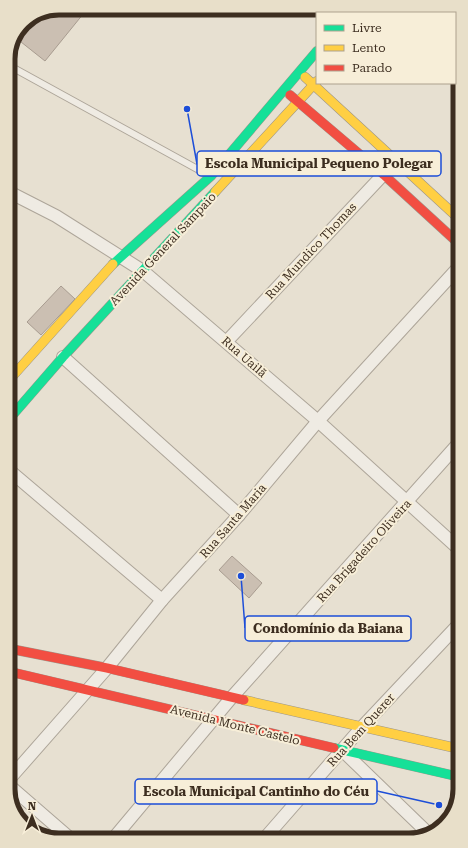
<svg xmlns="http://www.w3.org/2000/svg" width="468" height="848" font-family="'Roboto Serif',serif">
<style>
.building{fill:#cbbfb2;stroke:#a89c90}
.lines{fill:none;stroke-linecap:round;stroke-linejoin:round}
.lane-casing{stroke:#ada599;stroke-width:8}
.street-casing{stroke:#ada599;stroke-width:14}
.fast-casing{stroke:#9c958a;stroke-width:10}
.slow-casing{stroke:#9c958a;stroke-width:10}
.jam-casing{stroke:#9c958a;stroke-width:10}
.lane{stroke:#efebe3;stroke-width:6}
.street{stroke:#efebe3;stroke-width:12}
.fast{stroke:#16e098;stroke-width:9}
.slow{stroke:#ffcf43;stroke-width:9}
.jam{stroke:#f24e42;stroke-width:9}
.labels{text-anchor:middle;stroke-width:4;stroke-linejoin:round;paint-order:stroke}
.street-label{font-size:12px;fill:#3d2e20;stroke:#f7eed8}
.rim{fill:none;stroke:#3d2e20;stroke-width:5}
.leader{fill:none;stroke:#1d4ed8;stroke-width:1.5}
.callout-dot{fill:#1d4ed8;stroke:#f7eed8;stroke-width:1.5}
.callout{fill:#f7eed8;stroke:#1d4ed8;stroke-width:1.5}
.callout-label{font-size:13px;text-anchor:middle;font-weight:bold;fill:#3d2e20}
</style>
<rect width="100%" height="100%" fill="#e7e0d1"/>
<!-- building -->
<g class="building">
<path d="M59 8H88L45 61 16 38 23 23Z"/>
<path d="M61 286 75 299 41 335 27 322Z"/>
<path d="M232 556 262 583 249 598 219 570Z"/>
</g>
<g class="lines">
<defs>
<path id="lane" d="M8 65 210 176"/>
<g id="street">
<path d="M388 8 394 13"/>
<path d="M455 65 456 66"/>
<path d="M9 192 56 216 143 271 318 421 459 549"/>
<path d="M227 341 396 161"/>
<path d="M63 357 239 515"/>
<path d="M10 471 162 600"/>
<path d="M343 751 430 835"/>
<path d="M12 776 107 668 162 600 239 515 318 421 457 269"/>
<path d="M12 788 72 840"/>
<path d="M265 838 362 727 459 624"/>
<path d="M113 839 232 697 458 444"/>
</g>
<g id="fast">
<path d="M351 13 355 8"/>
<path d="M113 264 211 176 317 51"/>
<path d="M10 418 63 357 215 192"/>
<path d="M334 748 460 777"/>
</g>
<g id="slow">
<path d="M305 77 457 217"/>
<path d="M215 192 317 81"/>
<path d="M10 379 113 264"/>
<path d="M244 700 460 749"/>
</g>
<g id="jam">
<path d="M371 13 375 8"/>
<path d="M290 95 384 175 457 242"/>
<path d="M11 649 107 668 244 700"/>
<path d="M11 672 334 748"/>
</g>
</defs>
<!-- lane casing -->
<use href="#lane" class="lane-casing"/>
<!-- street casing -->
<use href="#street" class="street-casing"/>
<!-- fast casing -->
<use href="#fast" class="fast-casing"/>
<!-- slow casing -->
<use href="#slow" class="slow-casing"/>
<!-- jam casing -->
<use href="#jam" class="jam-casing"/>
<!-- lane -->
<use href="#lane" class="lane"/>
<!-- street -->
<use href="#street" class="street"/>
<!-- fast -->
<use href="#fast" class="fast"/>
<!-- slow -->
<use href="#slow" class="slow"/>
<!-- jam -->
<use href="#jam" class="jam"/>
</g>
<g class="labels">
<!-- street labels -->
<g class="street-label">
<text transform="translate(163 249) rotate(-47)" y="4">Avenida General Sampaio</text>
<text transform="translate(311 251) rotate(-47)" y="4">Rua Mundico Thomas</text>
<text transform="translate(244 357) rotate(41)" y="4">Rua Uailã</text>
<text transform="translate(233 521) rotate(-49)" y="4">Rua Santa Maria</text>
<text transform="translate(364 551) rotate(-48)" y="4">Rua Brigadeiro Oliveira</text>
<text transform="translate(235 725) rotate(14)" y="4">Avenida Monte Castelo</text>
<text transform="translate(361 730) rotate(-48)" y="4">Rua Bem Querer</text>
</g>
</g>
<!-- crop -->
<path d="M0 0H468V848H0ZM59 15H409A44 44 0 0 1 453 59V789A44 44 0 0 1 409 833H59A44 44 0 0 1 15 789V59A44 44 0 0 1 59 15Z" fill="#e8dfc9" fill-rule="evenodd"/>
<path class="rim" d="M59 15H409A44 44 0 0 1 453 59V789A44 44 0 0 1 409 833H59A44 44 0 0 1 15 789V59A44 44 0 0 1 59 15Z"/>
<!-- callouts -->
<path class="leader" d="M187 109L197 164M241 576L245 628M439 805L377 791"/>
<g class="callout-dot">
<circle cx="187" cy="109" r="4"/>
<circle cx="241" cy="576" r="4"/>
<circle cx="439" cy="805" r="4"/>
</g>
<g class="callout">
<rect x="197" y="151" width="244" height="25" rx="4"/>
<rect x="245" y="616" width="166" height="25" rx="4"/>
<rect x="135" y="779" width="242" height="25" rx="4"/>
</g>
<g class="callout-label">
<text x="319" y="168">Escola Municipal Pequeno Polegar</text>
<text x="328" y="633">Condomínio da Baiana</text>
<text x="256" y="796">Escola Municipal Cantinho do Céu</text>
</g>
<!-- legend -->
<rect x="316" y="12" width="140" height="72" fill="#f7eed8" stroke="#ada18e"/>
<rect x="324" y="25" width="20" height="6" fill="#16e098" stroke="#ada18e"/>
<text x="352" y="32" font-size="12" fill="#3d2e20">Livre</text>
<rect x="324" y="45" width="20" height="6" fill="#ffcf43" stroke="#ada18e"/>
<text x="352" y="52" font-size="12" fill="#3d2e20">Lento</text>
<rect x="324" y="65" width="20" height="6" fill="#f24e42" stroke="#ada18e"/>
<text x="352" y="72" font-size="12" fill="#3d2e20">Parado</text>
<!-- north arrow -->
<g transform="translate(32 816)" stroke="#f7eed8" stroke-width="3" paint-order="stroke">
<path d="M0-3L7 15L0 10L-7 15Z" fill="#3d2e20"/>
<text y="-6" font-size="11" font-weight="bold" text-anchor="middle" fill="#3d2e20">N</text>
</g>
</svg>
